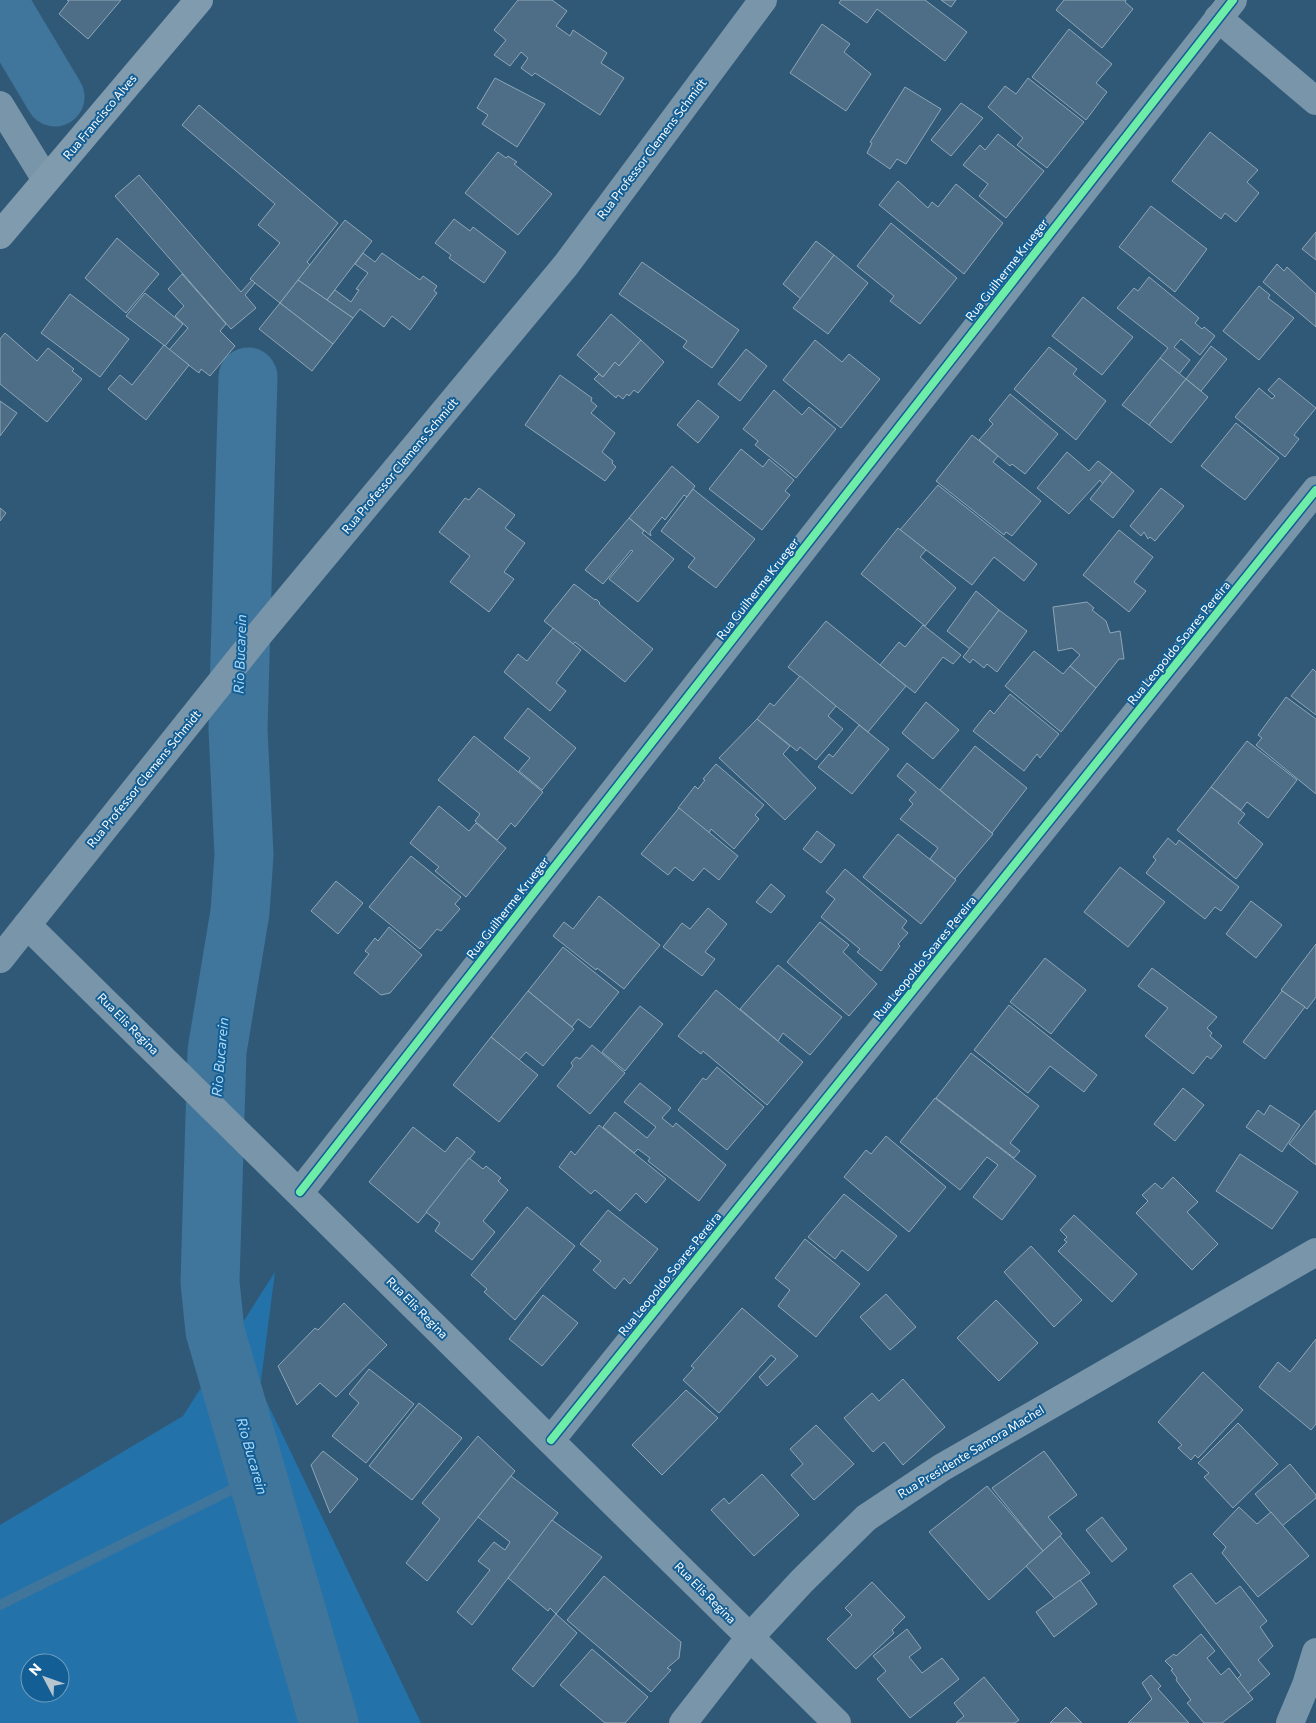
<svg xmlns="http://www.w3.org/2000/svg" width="1316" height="1723" font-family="Commissioner,sans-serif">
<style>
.green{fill:#2373aa;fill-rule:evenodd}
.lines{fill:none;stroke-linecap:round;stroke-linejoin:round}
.stream{stroke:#40759c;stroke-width:10}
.river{stroke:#40759c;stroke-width:59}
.building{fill:#4d6e86;stroke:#8ea6b7}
.minor{stroke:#7995a9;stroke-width:28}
.tertiary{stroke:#7995a9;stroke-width:28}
.secondary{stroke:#809bae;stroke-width:28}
.cycleway-casing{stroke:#125e95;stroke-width:11}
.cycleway{stroke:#6deda7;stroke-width:8}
.labels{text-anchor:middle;stroke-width:4;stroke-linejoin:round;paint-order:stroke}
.street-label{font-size:12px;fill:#fff;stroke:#125e95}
.water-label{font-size:14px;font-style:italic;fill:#addbfa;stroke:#125e95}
</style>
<rect width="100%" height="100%" fill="#305977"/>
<!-- green -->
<path class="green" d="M275 1272 260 1388 421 1723H0V1525L183 1416ZM30 1663H60V1693H30Z"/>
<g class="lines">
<!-- stream -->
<path class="stream" d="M0 1605 257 1477"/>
<!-- river -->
<g class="river">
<path d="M0 5 55 97"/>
<path d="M248 377 238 729 244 855 240 912 217 1051 210 1282 215 1331 329 1723"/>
</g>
</g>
<!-- building -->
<g class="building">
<path d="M67 0H121L88 39 59 14 69 1Z"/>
<path d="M518 0H552L567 11 556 26 570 36 573 30 607 53 601 63 624 78 600 115 535 73 532 76 521 68 528 58 521 52 510 66 494 55 506 40 494 30Z"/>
<path d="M841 0H925L967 32 945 61 877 9 867 23 839 3Z"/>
<path d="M941 0H956L951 7Z"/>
<path d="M1064 0H1126L1125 2 1133 9 1102 48 1056 10Z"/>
<path d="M822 24 850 44 844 52 871 74 846 111 790 73Z"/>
<path d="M1069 29 1112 64 1096 83 1107 92 1086 120 1032 77Z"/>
<path d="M495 78 545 104 517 147 482 124 488 115 477 108Z"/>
<path d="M1028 78 1084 122 1047 168 1017 145 1023 138 988 107 1005 86 1016 94Z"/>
<path d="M905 87 941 109 906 164 897 159 890 169 867 153 872 143 870 142Z"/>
<path d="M961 103 983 118 951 156 931 140Z"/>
<path d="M199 105 338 223 307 262 310 265 280 303 250 279 280 243 258 225 275 204 182 125Z"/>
<path d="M1210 132 1258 170 1247 182 1259 193 1236 222 1225 213 1221 219 1172 181Z"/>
<path d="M998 134 1044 171 1006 218 979 196 988 184 963 165 980 145 985 150Z"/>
<path d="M498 152 506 158 508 156 517 162 514 164 552 194 518 235 465 193Z"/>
<path d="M139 175 241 292 252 280 255 283 245 295 256 308 231 329 115 196Z"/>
<path d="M898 181 928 208 932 202 938 207 956 184 1003 223 964 274 879 205Z"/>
<path d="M1151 206 1207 249 1175 292 1119 247Z"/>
<path d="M454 219 470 231 473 227 506 252 484 283 449 258 451 255 435 243Z"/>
<path d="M345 220 372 241 327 300 298 280Z"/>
<path d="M891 223 957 278 920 324 890 301 894 296 857 266Z"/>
<path d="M1316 232V260L1302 249Z"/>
<path d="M117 238 159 274 126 313 85 278Z"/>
<path d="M816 241 834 255 801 299 783 284Z"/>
<path d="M363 253 375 262 382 253 420 280 423 276 437 286 434 291 437 293 410 330 392 316 384 327 360 309 353 318 327 300 335 290 351 302 359 290 356 289 368 273 355 264Z"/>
<path d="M834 255 868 283 828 334 793 308Z"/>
<path d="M642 262 739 330 712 368 683 347 687 341 619 294Z"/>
<path d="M1277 264 1284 271 1287 267 1316 294V327L1263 282Z"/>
<path d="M182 274 226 324 220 331 235 346 210 376 201 369 199 373 169 350 188 328 175 316 184 306 168 289Z"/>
<path d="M1149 277 1199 318 1195 323 1202 329 1204 327 1215 336 1200 355 1181 339 1174 347 1190 360 1179 374 1160 358 1168 348 1117 308 1134 288 1138 291Z"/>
<path d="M298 280 353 318 333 344 280 303Z"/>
<path d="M1259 286 1270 295 1268 298 1294 318 1259 360 1223 331Z"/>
<path d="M145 293 183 324 165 346 126 316Z"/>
<path d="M70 294 129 339 100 377 41 333Z"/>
<path d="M1083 297 1133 337 1102 375 1052 336Z"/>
<path d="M280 303 333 344 312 371 259 329Z"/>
<path d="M611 314 641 340 619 366 615 362 603 377 577 355Z"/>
<path d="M5 333 37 361 48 348 74 369 72 371 82 379 47 422 0 384V339Z"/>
<path d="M641 340 664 362 638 393 634 390 629 396 627 394 623 399 618 395 616 398 594 379 599 374 603 377 615 362 619 366Z"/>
<path d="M815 340 842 362 849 354 880 379 841 428 783 380Z"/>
<path d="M164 345 189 365 146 420 108 389 120 375 132 385Z"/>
<path d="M1211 346 1227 359 1201 391 1186 379Z"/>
<path d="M1049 347 1077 369 1073 374 1106 401 1076 440 1014 389Z"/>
<path d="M746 349 767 366 740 401 718 384Z"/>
<path d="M1160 358 1186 379 1149 425 1122 405Z"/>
<path d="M560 375 592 398 591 401 597 406 591 413 615 433 602 452 613 461 612 463 616 467 605 481 525 425Z"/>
<path d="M1279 378 1316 408 1294 435 1299 439 1285 457 1235 417 1259 388 1272 399 1275 396 1268 390Z"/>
<path d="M1186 379 1208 397 1171 443 1149 425Z"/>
<path d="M774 390 802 415 809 407 836 429 796 478 755 445 758 441 743 429Z"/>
<path d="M1010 394 1058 434 1025 474 1012 464 1010 466 979 440 993 424 989 420Z"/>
<path d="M698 400 719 417 698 443 677 425Z"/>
<path d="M0 401 17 413 0 436Z"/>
<path d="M1236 423 1279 458 1245 500 1201 466Z"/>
<path d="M972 435 998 456 993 462 1041 501 1012 536 1006 532 1004 535 936 481Z"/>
<path d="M741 449 763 467 769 459 794 480 785 491 790 495 762 530 709 489Z"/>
<path d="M1067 452 1089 471 1098 461 1112 472 1103 484 1100 480 1069 514 1037 488Z"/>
<path d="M672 466 695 486 687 497 684 495 665 520 662 517 650 532 651 536 629 518Z"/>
<path d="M1112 472 1134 491 1113 518 1090 499Z"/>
<path d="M938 485 1037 564 1024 581 994 557 972 585 900 530Z"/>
<path d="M479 488 515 515 505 528 525 543 504 572 514 579 489 612 450 582 470 556 439 532 465 498 469 500Z"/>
<path d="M1161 488 1184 506 1155 541 1150 537 1148 539 1144 532 1141 536 1130 526Z"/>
<path d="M693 489 755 539 716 588 688 567 695 558 661 531Z"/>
<path d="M0 508 6 513 0 521Z"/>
<path d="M629 518 644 531 642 533 674 559 638 602 609 579 633 551 631 550 603 584 585 570Z"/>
<path d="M898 528 926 550 920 557 956 588 925 626 861 574Z"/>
<path d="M1119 530 1153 557 1134 582 1146 591 1129 612 1083 575Z"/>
<path d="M574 584 595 600 596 599 600 603 599 604 653 649 625 682 575 642 573 644 544 621Z"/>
<path d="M976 591 999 610 970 649 947 631Z"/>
<path d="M1087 602 1094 608 1092 610 1106 621 1110 633 1120 631 1124 659H1119L1096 688 1070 666 1080 655 1072 648 1058 651 1053 607Z"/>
<path d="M999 610 1027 631 997 672 987 664 984 668 973 659 970 663 963 657Z"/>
<path d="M826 621 906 686 868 732 788 667Z"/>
<path d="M923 625 961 655 953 664 943 657 915 693 880 665 899 642 905 647Z"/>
<path d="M553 628 581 650 556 683 566 691 550 711 504 672 518 654 527 661Z"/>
<path d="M1034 651 1063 674 1070 666 1096 688 1061 732 1005 686Z"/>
<path d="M1313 669 1316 672V715L1291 696Z"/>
<path d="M800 676 836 706 828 716 843 729 816 760 800 747 797 751 757 719 770 703 774 706Z"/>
<path d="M1010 694 1059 734 1040 758 1037 754 1024 771 973 731 990 710 994 714Z"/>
<path d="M1286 697 1316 719V794L1256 745 1262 738 1258 735Z"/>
<path d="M926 702 959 730 933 759 902 733Z"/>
<path d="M528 708 576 748 542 790 519 771 530 758 504 738Z"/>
<path d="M757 719 790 746 783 754 816 788 785 820 719 758Z"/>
<path d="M859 725 889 749 852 794 818 767 829 754 833 757Z"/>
<path d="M474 736 543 792 515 827 511 823 497 840 475 821 480 814 438 780Z"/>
<path d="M1247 741 1297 780 1268 818 1247 802 1241 810 1211 787Z"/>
<path d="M975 746 1027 788 992 833 940 790Z"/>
<path d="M907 763 993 834 955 879 930 859 938 848 900 819 913 804 909 800 916 792 897 776Z"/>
<path d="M716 764 764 805 755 815 759 819 734 849 711 829 709 833 678 808 695 786 698 789 705 780 703 779Z"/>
<path d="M1211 787 1245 814 1238 823 1263 844 1236 879 1177 830Z"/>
<path d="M439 806 469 831 476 823 506 848 466 897 435 871 439 867 410 843Z"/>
<path d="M679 808 738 856 719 880 704 868 693 881 675 867 668 875 641 854Z"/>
<path d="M817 831 835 845 821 863 803 849Z"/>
<path d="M898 834 956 880 921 924 863 877Z"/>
<path d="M1168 838 1176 845 1179 840 1239 887 1221 911 1215 907 1205 919 1146 873 1156 860 1153 857Z"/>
<path d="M411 856 461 897 455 904 460 909 441 931 437 929 420 949 369 907Z"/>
<path d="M1120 867 1165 902 1128 947 1084 912Z"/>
<path d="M845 869 907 921 902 928 908 933 898 944 900 946 881 971 857 952 860 949 821 917 835 899 826 892Z"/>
<path d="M336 881 363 903 338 934 311 911Z"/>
<path d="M771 884 785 896 771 913 756 902Z"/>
<path d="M599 896 660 945 624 989 597 968 596 970 553 936 564 922 573 929Z"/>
<path d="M1251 901 1282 925 1256 958 1226 934Z"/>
<path d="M708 908 727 924 705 952 715 959 702 976 663 947 682 923 690 929Z"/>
<path d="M820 922 849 945 843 952 877 984 849 1016 787 962Z"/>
<path d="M389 927 422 955 390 993 381 995 354 973 369 954 365 951 375 938 378 941Z"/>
<path d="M1316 944V997L1307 1009 1281 990Z"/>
<path d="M563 947 619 992 590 1028 578 1019 572 1027 528 991Z"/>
<path d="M1045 958 1086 990 1051 1034 1010 1002Z"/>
<path d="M778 965 842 1017 810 1055 783 1033 778 1041 740 1009Z"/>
<path d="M1152 968 1217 1017 1207 1028 1212 1033 1210 1036 1222 1046 1211 1059 1207 1056 1193 1074 1145 1036 1168 1008 1138 986Z"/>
<path d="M716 990 803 1062 767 1105 703 1051 701 1054 678 1036Z"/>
<path d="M528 991 574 1029 543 1066 526 1052 519 1060 491 1037Z"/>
<path d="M1282 991 1305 1007 1265 1059 1243 1042Z"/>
<path d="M1009 1005 1097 1075 1084 1092 1050 1066 1028 1093 974 1050Z"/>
<path d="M640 1006 663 1024 625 1071 602 1052Z"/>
<path d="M491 1037 538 1075 499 1122 453 1085Z"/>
<path d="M592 1045 625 1073 590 1114 557 1086 573 1066 571 1063 576 1057 580 1059Z"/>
<path d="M971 1053 1039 1106 1010 1143 1020 1151 1014 1158 936 1098Z"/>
<path d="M717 1067 764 1107 727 1150 678 1110 703 1078 706 1080Z"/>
<path d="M640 1083 671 1108 662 1118 673 1127 676 1123 726 1165 699 1201 648 1161 650 1158 638 1149 634 1153 603 1127 615 1112 647 1138 656 1127 624 1102Z"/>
<path d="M1183 1088 1204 1105 1175 1141 1154 1124Z"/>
<path d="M935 1098 1036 1176 1002 1220 973 1197 998 1165 987 1157 960 1190 900 1142Z"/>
<path d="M1270 1105 1300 1125 1282 1152 1246 1127 1258 1110 1264 1115Z"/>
<path d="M1316 1110V1165L1289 1144Z"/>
<path d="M599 1125 666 1179 646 1203 636 1193 620 1211 595 1190 591 1194 559 1167 571 1151 575 1155Z"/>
<path d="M413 1127 445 1152 457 1137 475 1152 418 1223 369 1182Z"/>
<path d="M886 1136 946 1187 909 1232 844 1177 866 1150 871 1154Z"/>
<path d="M1240 1154 1298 1192 1272 1229 1216 1191Z"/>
<path d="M469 1158 483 1169 486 1166 501 1178 498 1181 508 1190 483 1221 495 1232 472 1260 435 1231 440 1223 426 1212Z"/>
<path d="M1173 1177 1198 1202 1187 1212 1218 1244 1192 1270 1136 1213 1148 1201 1142 1195 1155 1183 1162 1189Z"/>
<path d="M844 1194 897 1236 868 1271 842 1250 835 1259 808 1237Z"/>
<path d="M527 1207 575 1246 515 1320 484 1292 487 1289 471 1275Z"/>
<path d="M608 1210 658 1249 630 1284 624 1278 615 1289 593 1270 601 1261 580 1244Z"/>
<path d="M1074 1215 1137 1274 1112 1302 1058 1251 1067 1242 1064 1240 1067 1237 1060 1230Z"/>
<path d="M805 1239 860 1284 816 1337 778 1306 790 1290 775 1278Z"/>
<path d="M1031 1246 1082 1300 1054 1327 1004 1272Z"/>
<path d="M886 1294 916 1327 890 1350 860 1317Z"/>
<path d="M543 1295 578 1323 542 1366 509 1339Z"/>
<path d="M996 1300 1038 1343 999 1381 957 1338Z"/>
<path d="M344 1303 387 1345 336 1397 320 1383 297 1405 278 1366 315 1328 318 1330Z"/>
<path d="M742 1308 798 1356 767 1386 759 1377 776 1359 771 1355 719 1413 683 1380 694 1368 691 1366Z"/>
<path d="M1316 1339V1424L1311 1430 1259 1387 1278 1362 1290 1372Z"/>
<path d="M369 1369 414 1404 366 1463 332 1436 359 1403 349 1394Z"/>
<path d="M1203 1372 1243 1410 1198 1458 1195 1455 1191 1460 1178 1448 1182 1445 1158 1422Z"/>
<path d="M903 1379 945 1427 903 1465 884 1442 873 1452 844 1418 872 1393 879 1401Z"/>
<path d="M686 1390 718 1418 662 1475 632 1445Z"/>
<path d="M419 1403 462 1438 412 1500 369 1466Z"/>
<path d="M1238 1423 1278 1464 1233 1508 1204 1477 1209 1473 1198 1463Z"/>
<path d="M816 1425 854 1464 814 1500 791 1475 803 1464 790 1449Z"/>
<path d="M478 1436 515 1471 427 1581 406 1563 440 1519 422 1503Z"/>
<path d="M323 1451 358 1479 330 1513 311 1465Z"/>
<path d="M1044 1451 1077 1495 1048 1517 1062 1534 1043 1551 992 1488Z"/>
<path d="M1290 1464 1316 1495V1498L1282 1526 1255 1494Z"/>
<path d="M762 1474 799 1515 754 1556 711 1510 724 1498 729 1504Z"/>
<path d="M511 1476 558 1513 472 1625 457 1612 490 1570 478 1561 494 1542 505 1550 510 1542 478 1517Z"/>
<path d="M987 1486 1043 1551 989 1600 929 1532Z"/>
<path d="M1239 1507 1257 1524 1271 1512 1309 1556 1258 1597 1222 1553 1226 1547 1213 1534Z"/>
<path d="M1102 1517 1127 1549 1112 1562 1086 1530Z"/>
<path d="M552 1520 602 1557 556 1614 550 1608 548 1611 508 1578Z"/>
<path d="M1060 1536 1090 1573 1055 1599 1026 1566Z"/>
<path d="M1191 1573 1216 1604 1240 1586 1267 1621 1260 1627 1273 1646 1258 1660 1270 1674 1248 1693 1237 1679 1241 1675 1173 1586Z"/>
<path d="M604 1576 681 1642 679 1658 667 1668 671 1670 651 1692 567 1620Z"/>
<path d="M1080 1580 1097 1604 1054 1637 1036 1612Z"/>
<path d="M872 1582 905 1617 892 1630 894 1633 856 1669 827 1639 852 1615 845 1608Z"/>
<path d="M556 1614 577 1633 533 1687 512 1669Z"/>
<path d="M907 1629 921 1648 909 1657 922 1673 942 1658 959 1679 910 1718 877 1679 886 1671 873 1656Z"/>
<path d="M1201 1634 1215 1651 1207 1658 1221 1675 1229 1668 1253 1699 1222 1723H1204L1187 1703 1191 1700 1176 1680 1177 1678 1171 1670 1173 1669 1165 1661 1174 1654 1176 1656Z"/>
<path d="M592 1649 648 1697 625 1723H605L560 1685Z"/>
<path d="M1151 1675 1161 1686 1158 1689 1189 1723H1128L1152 1699 1142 1683Z"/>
<path d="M984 1677 1019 1720 1015 1723H956L964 1716 954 1703Z"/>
<path d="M1066 1707 1082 1723H1050Z"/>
</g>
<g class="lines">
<!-- minor -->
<g class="minor">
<path d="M1218 18 1316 101"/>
<path d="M0 105 46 180"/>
<path d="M27 925 261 632 566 265 763 0"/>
<path d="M300 1192 1233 0"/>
<path d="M551 1440 1316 490"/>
<path d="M683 1723 750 1637 802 1581 866 1518 941 1468 1316 1252"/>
<path d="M1290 1723 1306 1685 1316 1652"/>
</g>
<!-- tertiary -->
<path class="tertiary" d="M0 959 27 925 837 1723"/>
<!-- secondary -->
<path class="secondary" d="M0 235 199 0"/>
<defs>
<g id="cycleway">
<path d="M300 1192 1233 0"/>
<path d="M551 1440 1316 490"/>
</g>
</defs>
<!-- cycleway casing -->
<use href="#cycleway" class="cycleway-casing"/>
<!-- cycleway -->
<use href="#cycleway" class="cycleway"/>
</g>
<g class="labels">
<!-- street labels -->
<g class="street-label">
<text transform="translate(100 117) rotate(-50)" y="4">Rua Francisco Alves</text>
<text transform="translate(652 149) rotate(-53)" y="4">Rua Professor Clemens Schmidt</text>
<text transform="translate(1007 270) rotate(-52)" y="4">Rua Guilherme Krueger</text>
<text transform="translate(400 466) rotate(-50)" y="4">Rua Professor Clemens Schmidt</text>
<text transform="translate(758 589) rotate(-52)" y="4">Rua Guilherme Krueger</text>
<text transform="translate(1179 643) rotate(-51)" y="4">Rua Leopoldo Soares Pereira</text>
<text transform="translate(144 779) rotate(-51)" y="4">Rua Professor Clemens Schmidt</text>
<text transform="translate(508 908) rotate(-52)" y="4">Rua Guilherme Krueger</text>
<text transform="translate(925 958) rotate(-51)" y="4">Rua Leopoldo Soares Pereira</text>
<text transform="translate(128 1024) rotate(45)" y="4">Rua Elis Regina</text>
<text transform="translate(670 1274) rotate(-51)" y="4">Rua Leopoldo Soares Pereira</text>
<text transform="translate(417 1308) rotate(45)" y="4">Rua Elis Regina</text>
<text transform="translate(971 1452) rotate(-31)" y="4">Rua Presidente Samora Machel</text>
<text transform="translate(705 1593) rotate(45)" y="4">Rua Elis Regina</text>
</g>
<!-- water labels -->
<g class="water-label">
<text transform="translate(240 654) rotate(-88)" y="5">Rio Bucarein</text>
<text transform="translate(220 1057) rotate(-85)" y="5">Rio Bucarein</text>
<text transform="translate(252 1456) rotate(74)" y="5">Rio Bucarein</text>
</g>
</g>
<!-- north arrow -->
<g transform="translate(45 1678) rotate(311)"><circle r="24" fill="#125e95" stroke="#719ebf"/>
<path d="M0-4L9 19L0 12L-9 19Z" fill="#b7c5cf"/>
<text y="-8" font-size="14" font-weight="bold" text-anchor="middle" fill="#ffffff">N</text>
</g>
</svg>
